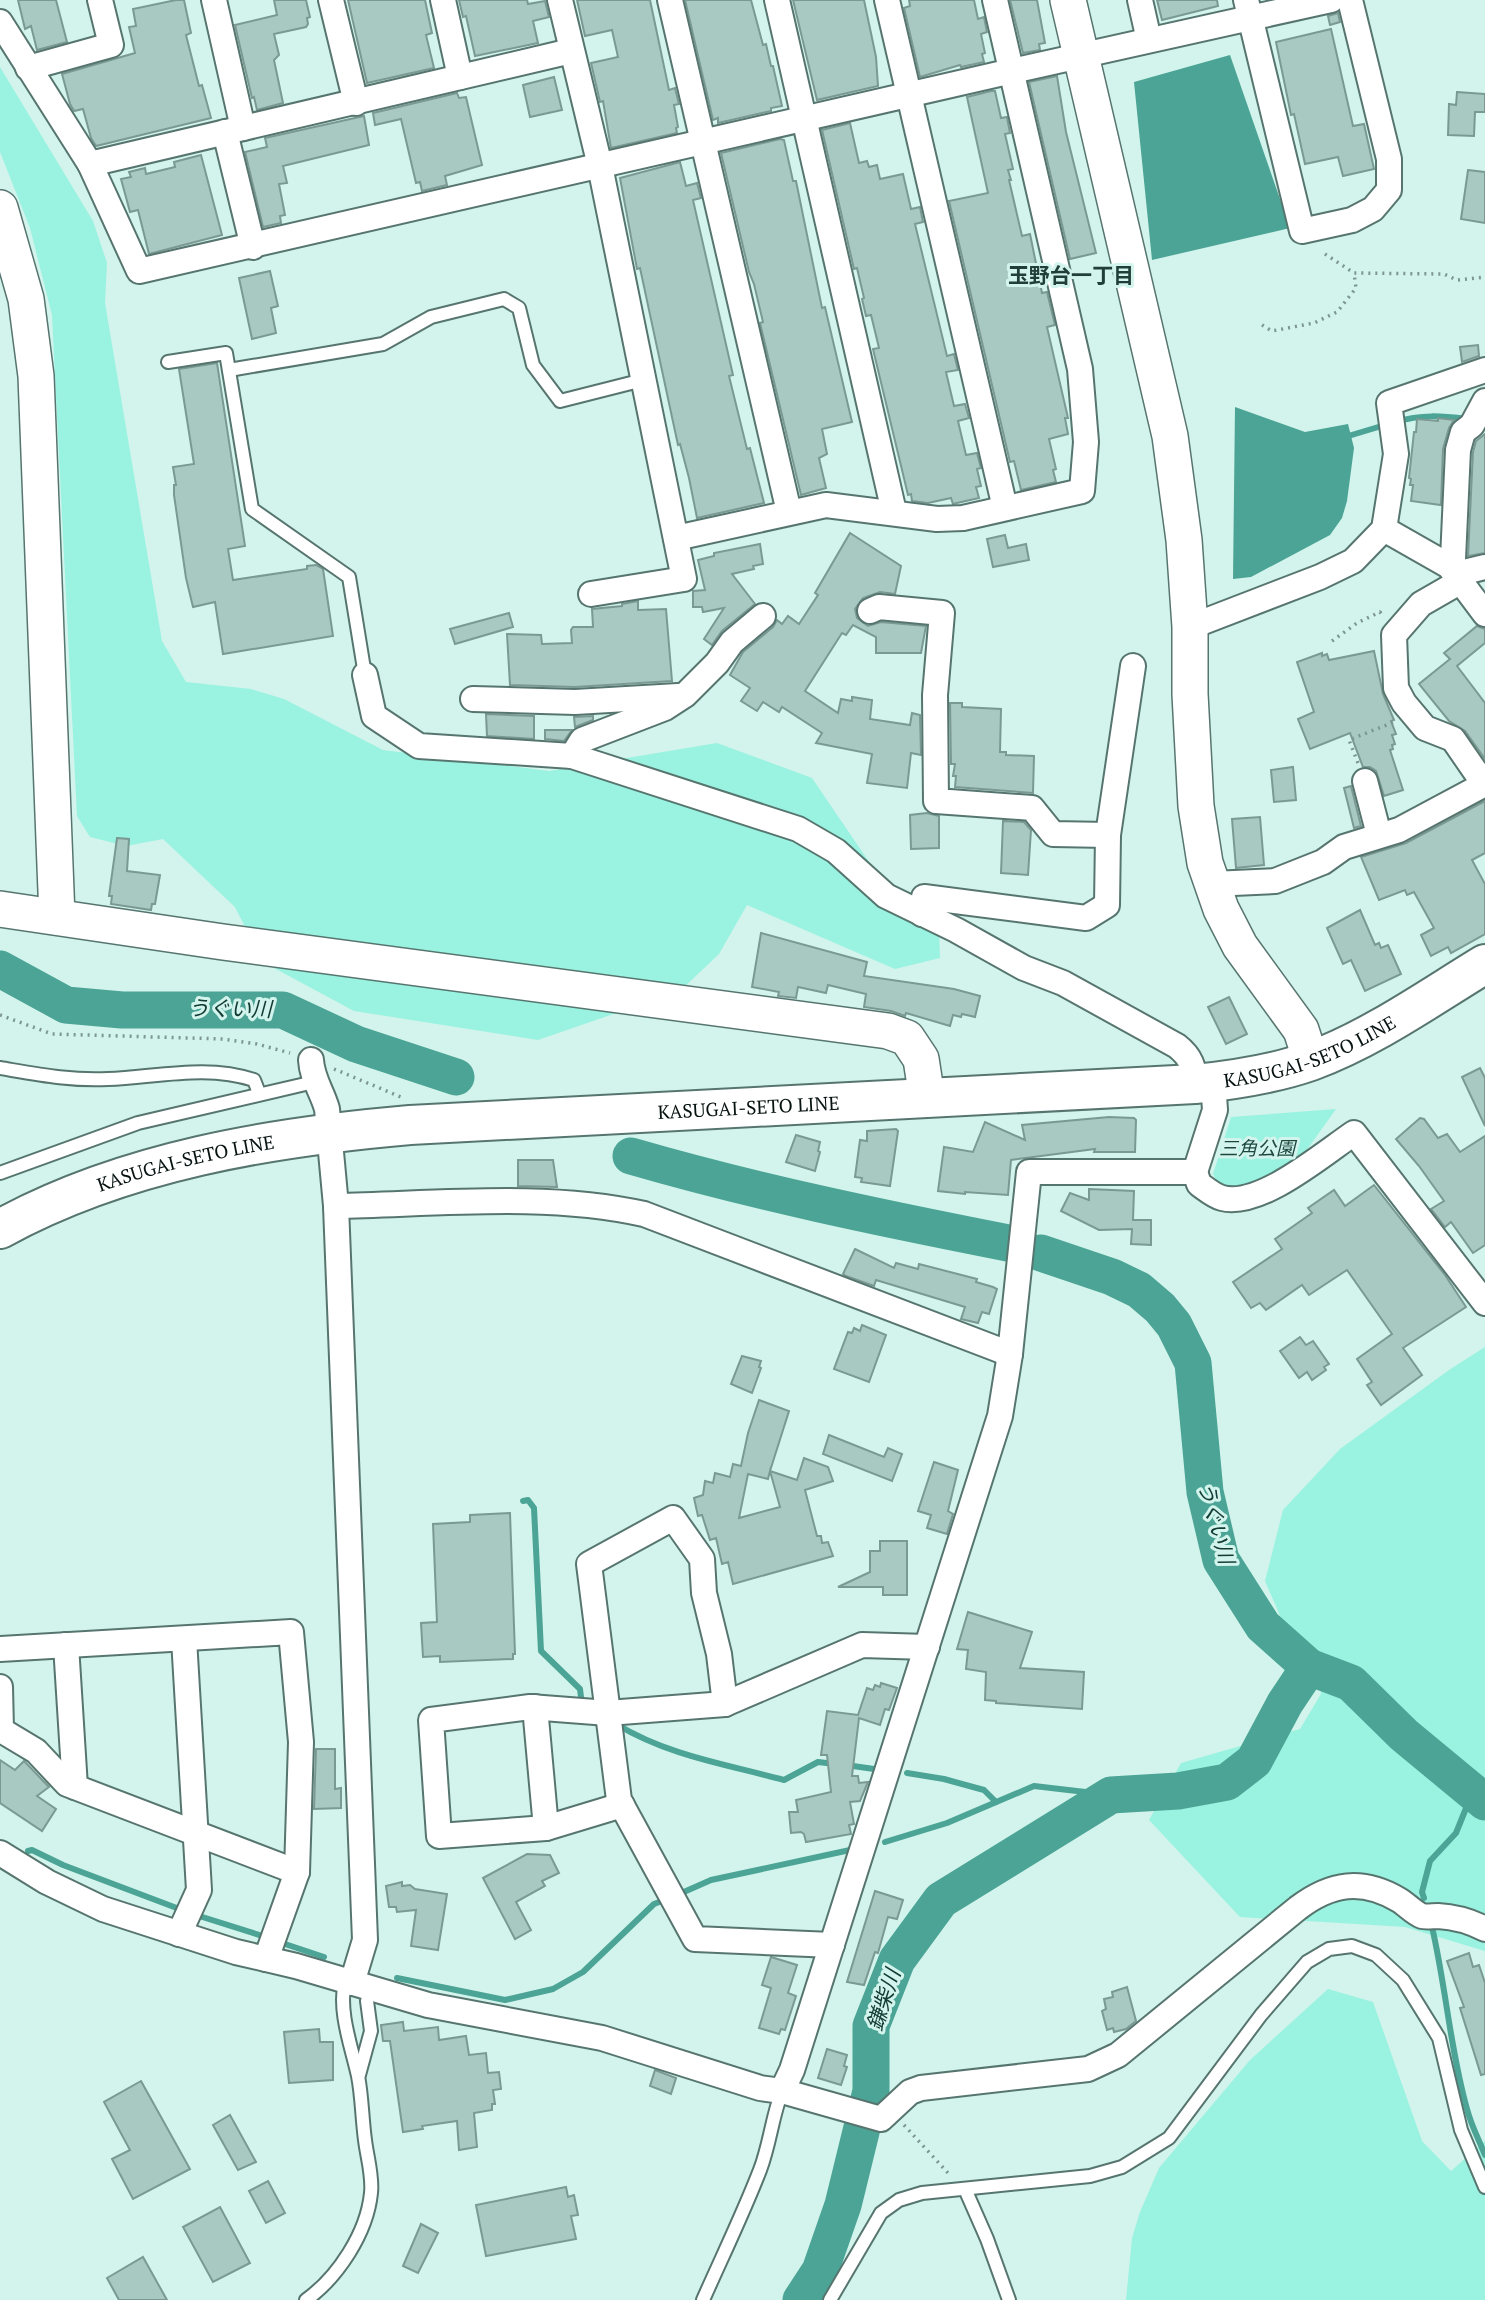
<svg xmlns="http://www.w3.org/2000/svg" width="1485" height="2300" font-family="'PT Serif','Noto Sans JP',serif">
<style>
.green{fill:#9af2e0}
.water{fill:#4ba495}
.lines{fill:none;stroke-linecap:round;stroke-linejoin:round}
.stream{stroke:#4ba495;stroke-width:6}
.river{stroke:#4ba495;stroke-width:37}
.building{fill:#a8c9c2;stroke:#7a9992;stroke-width:2;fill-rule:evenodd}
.lane-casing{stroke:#57756f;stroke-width:16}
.street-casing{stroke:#57756f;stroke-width:28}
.secondary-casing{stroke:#57756f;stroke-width:38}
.primary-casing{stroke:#57756f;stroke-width:42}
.path{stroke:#7d9690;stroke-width:3.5;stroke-dasharray:2 5;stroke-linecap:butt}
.lane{stroke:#fff;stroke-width:12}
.street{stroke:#fff;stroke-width:24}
.secondary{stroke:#fff;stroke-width:35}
.primary{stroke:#fff;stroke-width:38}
.labels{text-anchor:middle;stroke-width:6;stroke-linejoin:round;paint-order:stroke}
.street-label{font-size:19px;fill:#071311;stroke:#d2f4ec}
.park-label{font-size:19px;font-style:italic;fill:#1d463e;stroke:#d2f4ec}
.neighbourhood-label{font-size:21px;font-weight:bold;fill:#213e38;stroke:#d2f4ec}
.water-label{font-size:21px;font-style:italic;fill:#123b34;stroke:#d2f4ec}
</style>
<rect width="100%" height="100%" fill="#d2f4ec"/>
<!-- green -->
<g class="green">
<path d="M0 67 93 221 107 263 105 303 162 641 186 682 251 689 284 699 383 750 549 771 717 743 812 778 882 881 939 930 940 958 895 969 747 905 719 954 680 991 538 1040 354 1011 263 962 235 907 163 839 126 846 90 837 77 816 52 315 30 228 0 152Z"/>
<path d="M1336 1109 1306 1151 1274 1176 1240 1192 1221 1189 1213 1174 1231 1117Z"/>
<path d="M1485 1347V1951L1405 1927 1240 1917 1149 1820 1181 1763 1300 1729 1321 1694 1317 1668 1291 1641 1265 1581 1283 1510 1340 1449 1449 1370Z"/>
<path d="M1328 1989 1373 2002 1422 2141 1451 2171 1485 2141V2300H1126L1132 2238 1140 2212 1159 2168 1250 2060Z"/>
</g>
<!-- water -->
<g class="water">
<path d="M1230 55 1290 228 1152 260 1134 82Z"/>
<path d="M1235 407 1305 432 1348 424 1354 448 1347 501 1342 518 1330 535 1251 577 1233 579Z"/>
</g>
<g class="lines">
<!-- stream -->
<g class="stream">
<path d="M1396 422C1421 414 1442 416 1468 419"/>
<path d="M1345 437 1385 425"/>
<path d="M523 1501 528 1500 534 1508 541 1651 580 1689 582 1705"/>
<path d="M616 1724C669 1756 725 1764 784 1780L818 1762 835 1764"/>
<path d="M846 1765 874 1769"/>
<path d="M907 1773 944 1779 984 1790 996 1802"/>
<path d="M885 1842 947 1823 1034 1786 1111 1795"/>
<path d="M28 1851 32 1850 63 1865 182 1910"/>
<path d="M677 1895 711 1880 850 1850"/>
<path d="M1424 1898 1422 1892 1430 1861 1456 1833 1473 1791"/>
<path d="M196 1915 269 1938"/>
<path d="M1432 1927C1446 1987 1450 2049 1467 2109 1471 2125 1479 2140 1485 2155"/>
<path d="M279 1942 324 1957"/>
<path d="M397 1978 505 2000 553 1989 583 1972 654 1904 667 1899"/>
</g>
<!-- river -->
<g class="river">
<path d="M0 969 66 1005 122 1010H283L356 1044 456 1077"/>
<path d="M631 1156C755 1192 881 1218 1008 1243"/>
<path d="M1041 1253 1112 1277 1139 1290 1160 1308 1174 1325 1193 1363 1205 1492 1221 1560 1263 1626 1309 1667 1351 1683 1404 1735 1485 1802"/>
<path d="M801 2300 820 2271 843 2205 871 2091V2026L897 1960 941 1900 1111 1795 1178 1791 1227 1782 1254 1761 1285 1703 1309 1667"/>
</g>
</g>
<!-- building -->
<g class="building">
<path d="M18 0H56L67 42 37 50 31 26 25 29Z"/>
<path d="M176 0H184L191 33 186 35 199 86 202 85 211 118 96 146 91 138 83 109 74 111 70 104 62 74 135 53 129 27 136 26 133 9Z"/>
<path d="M274 0H306L310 17 307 18 308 24 306 27 274 34 279 55 274 60 283 103 257 110 254 97 252 98 235 25 277 15Z"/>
<path d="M348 0H425L432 33 426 35 434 68 367 83Z"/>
<path d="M459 0H527L528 4 545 1 549 17 533 21 538 43 475 56 466 16 463 17Z"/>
<path d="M577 0H650L669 90 675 88 679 104 674 105 678 127 676 128 677 133 611 148 603 101 600 102 591 63 618 57 612 30 585 36Z"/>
<path d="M685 0H751L763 45 766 44 771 66H773L782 106 771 108V111L718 123V118L713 120Z"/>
<path d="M793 0H864L876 57 878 86 817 100Z"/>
<path d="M909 0H974L978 19 984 17 987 32 981 34 985 53 982 54 984 62 961 67 960 65 920 77 904 8 910 6Z"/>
<path d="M1010 0H1037L1045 43 1039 44 1040 50 1023 53Z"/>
<path d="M1157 0H1217L1218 6 1162 20Z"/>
<path d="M1338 13 1340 22 1330 25 1328 16Z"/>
<path d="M1331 29 1353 126 1364 124 1374 169 1343 176 1338 157 1305 164 1294 114 1291 115 1276 42Z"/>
<path d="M1057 76 1066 132 1096 253 1070 259 1029 82Z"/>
<path d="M554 77 562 110 530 117 523 85Z"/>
<path d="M991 91H995L1001 118 1007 117 1010 133 1005 134 1013 169 1008 170 1011 180H1009L1022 236 1030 234 1042 293 1047 292 1055 325 1047 327 1068 418H1065L1068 434 1049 439 1056 469 1053 470 1056 482 1021 490 1014 461 1010 462 949 201 988 193 967 97Z"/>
<path d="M1457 92 1485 94V112H1475L1474 136 1448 135 1449 104 1456 105Z"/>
<path d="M457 93 459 98 466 97 482 165 445 176 447 185 422 191 420 182 416 183 401 119 375 125 373 113Z"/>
<path d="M364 116 369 145 283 166 287 183 279 184 285 215 280 216 281 223 263 227 245 152 267 147 265 138Z"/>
<path d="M850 123 859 163 867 161 869 167 877 165 880 179 903 174 911 209 920 207 923 222 915 224 947 356 954 354 958 370 946 372 954 406 965 404 969 418 958 421 966 455 977 453 981 468 977 469 981 486 976 487 979 498 957 503 953 504 951 498 928 503 912 501 911 494 908 495 873 349 879 348 871 315 866 316 862 299 864 298 857 268 854 269 822 130Z"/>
<path d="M780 139 784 140 793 181H796L822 308 825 307 852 422 822 429 827 454 819 458 826 488 801 495 760 323 763 322 754 284 749 272 721 153Z"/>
<path d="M201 155 222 235 149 254 138 210 130 212 121 179 131 177 129 172 145 168 146 174 175 167 174 162Z"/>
<path d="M680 162 686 186 697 183 701 198 693 200 733 375 729 376 747 449 750 448 764 503 697 518 689 478 680 444 678 445 640 268 637 269 620 178Z"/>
<path d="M1468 170 1485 172V223L1461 219Z"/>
<path d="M270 271 278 306 271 308 276 333 252 339 239 278Z"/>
<path d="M1478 345 1479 356 1462 362 1460 347Z"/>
<path d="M217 363 245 546 228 549 233 580 307 569V566L316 565 323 569 333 636 223 654 215 602 193 607 186 578 174 495V485H176L173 467 194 464 179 369Z"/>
<path d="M1438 418 1454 420 1449 428 1443 449 1441 505 1411 501 1413 485H1410L1411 479 1409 478 1414 432H1416L1417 419 1438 421Z"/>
<path d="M1485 434V553L1468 556 1473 452 1476 441Z"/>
<path d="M850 533 901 566 895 594 880 592 863 598 855 609 857 618 868 626 881 622 926 626 921 653H876V637L853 625 846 635 842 633 805 691 838 713 841 699 852 701V697L872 700 870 719 910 725 912 713 920 715 921 755 911 753 907 788 867 783 872 754 816 743 822 733 782 707 779 712 763 702 757 711 741 701 750 688 730 675 743 652 773 627 777 620 782 624 788 616 799 624 818 595 815 593Z"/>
<path d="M1005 535 1008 548 1026 544 1029 560 993 567 987 539Z"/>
<path d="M760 544 763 564 753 566 754 569 732 574 755 604 722 631 712 645 704 639 724 608 703 612 702 607H693V591L705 590 698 560 714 556V553Z"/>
<path d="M638 601V610L666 609 672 681 575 687 510 685 507 634 541 635 542 644 572 643 571 630 573 627H593L592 609 622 606V604Z"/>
<path d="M509 613 513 627 455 644 450 629Z"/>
<path d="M1477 626 1485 629V643L1457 666 1485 703V759L1465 731 1449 721 1419 684 1450 659 1444 653Z"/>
<path d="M1374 651 1383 694 1394 720 1391 721 1396 734 1392 735 1395 744 1392 745 1393 749 1390 750 1403 790 1384 796 1376 771 1370 767H1363L1350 733 1310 749 1298 719 1314 712 1297 662 1322 653V656L1327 654 1329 660Z"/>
<path d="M950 703H962V707L1001 709 1000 752H1006V755L1034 756 1033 793 955 787 956 776H953L955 764H951Z"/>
<path d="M486 714 534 716V739L487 736Z"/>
<path d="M593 716V720L575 727 574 717Z"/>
<path d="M545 730H572L564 741 545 739Z"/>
<path d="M1293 767 1296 800 1274 802 1271 770Z"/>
<path d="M1351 786 1361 826 1354 828 1344 788Z"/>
<path d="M1485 801V853L1472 860 1485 884V934L1451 953 1448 947 1431 956 1421 935 1434 928 1414 892 1407 895 1405 890 1379 900 1361 857 1406 843Z"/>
<path d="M927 813 939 816V848L911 849 910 815Z"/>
<path d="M1260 817 1264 865 1236 868 1232 819Z"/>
<path d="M1003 821 1024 822 1031 830 1028 875 1001 873Z"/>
<path d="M117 838 129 839 127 871 160 875 155 904H152L151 910 111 904 112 896H109Z"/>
<path d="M1360 910 1375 945 1379 943 1381 948 1388 945 1401 974 1365 991 1351 960 1343 964 1327 928Z"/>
<path d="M761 933 867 962 864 976 954 989 980 996 975 1017 962 1014 961 1017 953 1015 950 1026 906 1013 905 1016 891 1011 864 1007 866 994 828 985 826 993 798 987 796 998 778 996 779 992 752 987Z"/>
<path d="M1229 997 1247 1034 1226 1044 1208 1007Z"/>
<path d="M1480 1068 1485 1078V1126L1462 1077Z"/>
<path d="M1109 1117 1134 1118 1136 1120 1135 1152H1094L1095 1149 1011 1160 1008 1195 965 1192V1194L938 1191 944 1147 973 1152 985 1122 1025 1140 1022 1125Z"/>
<path d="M1420 1118 1424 1119 1438 1138 1447 1134 1460 1152 1485 1136V1245L1473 1253 1451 1222 1445 1227 1431 1209 1444 1201 1419 1166 1396 1139Z"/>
<path d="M896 1129 898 1131 890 1186 861 1182 862 1178 855 1177 860 1140 867 1141V1131Z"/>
<path d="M796 1135 820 1142 818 1151 820 1152 815 1171 786 1162Z"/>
<path d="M518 1160H553L557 1187 518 1186Z"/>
<path d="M1374 1185 1445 1275 1466 1307 1403 1348 1422 1375 1381 1405 1367 1385 1372 1382 1357 1359 1392 1334 1347 1270 1309 1295 1302 1285 1266 1310 1260 1303 1251 1308 1233 1282 1282 1249 1275 1239 1312 1213 1308 1208 1334 1190 1345 1206Z"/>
<path d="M1089 1189 1134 1191 1133 1220H1151V1245L1131 1244 1132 1229 1099 1230 1061 1211 1070 1193 1089 1200Z"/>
<path d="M855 1249 894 1268 896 1263 918 1269 919 1264 977 1279 976 1282 993 1287 997 1289 989 1314 982 1312 978 1323 961 1319 965 1307 876 1280 874 1286 846 1276 843 1274Z"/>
<path d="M862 1325 886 1335 869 1382 834 1369 848 1332 852 1333 854 1328 860 1331Z"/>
<path d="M1300 1337 1306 1345 1313 1341 1329 1364 1324 1367 1326 1370 1312 1380 1307 1372 1299 1378 1280 1351Z"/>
<path d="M742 1356 761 1361 759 1367 761 1368 752 1393 731 1384Z"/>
<path d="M759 1400 789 1411 770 1471 797 1480 804 1458 828 1467 833 1481 805 1490 817 1536H821L822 1543 828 1542 833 1556 733 1584 728 1562 722 1564 716 1538 710 1540 702 1515 698 1516 694 1498 703 1495 705 1481 713 1483 715 1473 730 1477 733 1464 741 1466 748 1433ZM770 1471 780 1507 739 1518 748 1474 768 1479Z"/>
<path d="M829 1435 884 1457 888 1448 902 1454 892 1481 823 1454Z"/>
<path d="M934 1462 958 1470 948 1511 953 1514 947 1534 927 1528 931 1515 918 1511Z"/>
<path d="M510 1513 515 1654H513V1659L440 1662V1656L423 1657 421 1623 437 1622 433 1524 470 1522V1515Z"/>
<path d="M880 1541H907V1595H883V1587H838L870 1572V1551H880Z"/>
<path d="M968 1612 1032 1632 1020 1668 1084 1672 1082 1709 996 1703V1701L985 1700 986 1672 966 1669 968 1650 957 1649Z"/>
<path d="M881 1683 897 1688 889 1710 885 1709 880 1725 859 1718 852 1776H858L859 1783 868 1782 860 1801 850 1802 854 1824 849 1825 851 1834 806 1842 804 1834 801 1832 791 1833 789 1812H798L796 1800 831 1792 827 1755H821L827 1711 858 1715 867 1688 873 1690 875 1685 880 1687Z"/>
<path d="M316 1749H335V1789L341 1788V1808L314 1809Z"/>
<path d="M0 1760 15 1770 24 1761 49 1787 37 1796 56 1809 42 1831 0 1803Z"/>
<path d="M527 1854 550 1855 559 1873 542 1881 545 1886 516 1902 531 1930 515 1939 483 1878Z"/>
<path d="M402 1882V1886L410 1885 415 1889 447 1894 438 1950 411 1946 416 1910 397 1912 396 1907H389L386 1886Z"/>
<path d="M875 1891 903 1900 897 1919 888 1917 878 1953 875 1952 864 1985 847 1982Z"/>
<path d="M1469 1953 1473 1967 1479 1965 1485 1983V2074L1481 2075 1460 2008 1464 2007 1447 1961Z"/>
<path d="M771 1957 797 1965 788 1993 796 1996 785 2030 781 2029 779 2034 759 2028 771 1988 762 1985Z"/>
<path d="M1127 1987 1136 2021 1126 2029 1114 2032 1113 2028 1107 2030 1102 2011 1106 2009 1104 1999 1113 1997 1112 1992Z"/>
<path d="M403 2022 404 2031 438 2027 439 2040 466 2036 469 2055 486 2053 488 2073 499 2072 501 2089 493 2090 495 2104H492V2110L474 2113 477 2147 459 2150 457 2121 422 2126 423 2129 403 2132 390 2041H383L381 2025Z"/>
<path d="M319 2029 320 2042H333V2080L289 2083 284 2032Z"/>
<path d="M827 2049 847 2055 844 2066 847 2067 841 2085 818 2078Z"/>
<path d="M655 2070 676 2078 671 2094 650 2086Z"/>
<path d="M141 2081 190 2169 133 2199 112 2159 130 2150 104 2102Z"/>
<path d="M230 2115 256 2162 238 2170 213 2125Z"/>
<path d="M268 2181 285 2213 266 2223 249 2191Z"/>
<path d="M566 2187 568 2197 574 2195 578 2215 571 2216 576 2239 486 2256 476 2205Z"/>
<path d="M220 2207 250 2263 213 2282 183 2227Z"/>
<path d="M421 2224 438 2233 418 2273 403 2266Z"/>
<path d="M143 2257 167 2300H119L107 2278Z"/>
</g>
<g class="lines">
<defs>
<g id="lane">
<path d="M168 362 226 353 252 509 349 577 365 675"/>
<path d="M229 370 383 344 431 317 504 299 519 308 533 365 560 401 643 380"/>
<path d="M0 1068C36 1074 71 1081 108 1079 157 1077 207 1064 254 1080L259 1093"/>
<path d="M0 1173 138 1123 314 1082"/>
<path d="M359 2075 371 2031 367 2001 370 1989"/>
<path d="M965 2189 987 2239 1009 2300"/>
<path d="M306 2300C338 2277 367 2233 371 2193 373 2176 367 2157 365 2140 362 2118 362 2096 358 2076 351 2045 338 2011 345 1981"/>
<path d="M703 2300C722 2257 743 2214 760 2170 770 2144 772 2117 782 2091"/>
<path d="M830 2300 881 2213 899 2200 922 2193 1090 2176 1122 2167 1169 2138 1261 2015 1307 1962 1329 1949 1352 1946 1376 1955 1403 1980 1439 2038 1461 2130 1485 2187"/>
</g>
<g id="street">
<path d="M214 0 243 128"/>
<path d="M331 0 356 103"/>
<path d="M443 0 460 77"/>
<path d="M560 0 600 166 684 579 591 594"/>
<path d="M670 0 789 512"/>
<path d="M777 0 894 512"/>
<path d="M887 0 1005 508"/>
<path d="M1140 0 1149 40"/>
<path d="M1246 0 1302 231 1352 220 1373 209 1389 190V159L1350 0"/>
<path d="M0 22 90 164 139 271 1012 71 1331 0"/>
<path d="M28 68 111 45 100 0"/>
<path d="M225 132 253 247"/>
<path d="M90 164 571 51"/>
<path d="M1384 529 1449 566 1485 614"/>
<path d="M676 538 826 505 937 519 963 518 1082 491 1086 442 1080 369 995 0"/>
<path d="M1449 566 1453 559 1458 450 1463 432 1472 425 1485 401"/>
<path d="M1456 574 1485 567"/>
<path d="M1461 581 1421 604 1394 635 1396 688 1404 703 1425 728 1453 739 1484 784"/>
<path d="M870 611 879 607 942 613 935 695 936 801 1032 808 1053 834 1108 835"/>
<path d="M1190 627 1320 577 1353 561 1384 529 1396 454 1389 403 1485 370"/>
<path d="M365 675 374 716 419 746 572 756 798 829 836 851 886 896 956 930 1024 968 1063 983 1177 1046C1191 1057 1194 1067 1195 1084"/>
<path d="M473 699 575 702 678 696"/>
<path d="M572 756 582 740 665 708 685 695 717 663 732 642 763 616"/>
<path d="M1365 781 1379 835"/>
<path d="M1212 884 1275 881 1323 862 1344 847 1399 830 1485 784"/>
<path d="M922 914 924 897 1086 918 1107 905 1108 835 1133 666"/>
<path d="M311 1060C312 1079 322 1091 327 1109L336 1206 365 1940 352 1983"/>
<path d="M1195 1172 1199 1184C1206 1189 1214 1196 1222 1198 1260 1208 1323 1154 1354 1133L1485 1303"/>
<path d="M336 1206C436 1204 546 1192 644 1214L1010 1354"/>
<path d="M66 1645 75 1787"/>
<path d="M0 1649 291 1632 301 1742 297 1872 266 1959"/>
<path d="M0 1687 1 1730 36 1751 67 1784 297 1872"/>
<path d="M725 1704 719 1654 704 1593 702 1559 673 1518 589 1564 619 1800 695 1939 832 1945"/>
<path d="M535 1707 546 1828"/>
<path d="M622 1805 546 1828 439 1836 431 1720 530 1707 608 1713 725 1704 862 1645 927 1647"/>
<path d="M0 1853 47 1882 103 1909 236 1952 296 1966 428 2005 602 2038 760 2088 782 2091 881 2119 910 2092 921 2088 1088 2069 1118 2055 1298 1908C1331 1883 1362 1878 1399 1900 1406 1904 1414 1913 1422 1916 1426 1917 1433 1916 1438 1916 1455 1917 1470 1921 1485 1929"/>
<path d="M179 1934 199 1890 184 1639"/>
<path d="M782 2091 792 2070 1000 1416 1010 1354 1029 1172H1195L1215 1110 1213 1082"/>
</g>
<g id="secondary">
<path d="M1068 0 1170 436 1184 540 1190 627V694L1196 806 1205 863 1221 909 1240 946 1301 1030 1311 1061"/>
<path d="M0 208 26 299 36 376 57 917"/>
<path d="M0 909 223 942 888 1031 907 1038 921 1059 927 1098"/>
</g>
<g id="primary">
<path id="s1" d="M0 1229C124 1161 271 1137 410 1125L1195 1084C1234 1080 1274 1074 1311 1061 1373 1038 1429 998 1485 964"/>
</g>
</defs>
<!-- lane casing -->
<use href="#lane" class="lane-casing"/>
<!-- street casing -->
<use href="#street" class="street-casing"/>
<!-- secondary casing -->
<use href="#secondary" class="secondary-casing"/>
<!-- primary casing -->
<use href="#primary" class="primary-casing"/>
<!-- path -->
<g class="path">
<path d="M1325 254 1354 273 1444 274 1457 280 1485 277"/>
<path d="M1262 325 1272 331 1314 323 1337 312 1356 288 1354 273"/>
<path d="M1332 641 1357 623 1380 612 1382 615"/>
<path d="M1358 763 1349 740 1394 722"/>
<path d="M0 1015 52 1034 223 1039 257 1044 290 1053"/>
<path d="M334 1069 401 1097"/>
<path d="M904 2125 948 2173"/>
</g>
<!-- lane -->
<use href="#lane" class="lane"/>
<!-- street -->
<use href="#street" class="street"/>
<!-- secondary -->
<use href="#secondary" class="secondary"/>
<!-- primary -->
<use href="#primary" class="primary"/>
</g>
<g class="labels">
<!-- street labels -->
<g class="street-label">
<text dy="7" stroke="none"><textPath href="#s1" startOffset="1332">KASUGAI-SETO LINE</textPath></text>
<text dy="7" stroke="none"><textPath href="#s1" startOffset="765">KASUGAI-SETO LINE</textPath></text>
<text dy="7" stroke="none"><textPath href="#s1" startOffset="198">KASUGAI-SETO LINE</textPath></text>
</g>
<!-- park labels -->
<g class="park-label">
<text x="1257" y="1155">三角公園</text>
</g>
<!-- neighbourhood labels -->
<g class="neighbourhood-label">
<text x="1071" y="283">玉野台一丁目</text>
</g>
<!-- water labels -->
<g class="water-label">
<text transform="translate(230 1009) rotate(1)" y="7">うぐい川</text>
<text transform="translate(1216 1523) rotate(75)" y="7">うぐい川</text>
<text transform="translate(884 2000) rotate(-72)" y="7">鎌柴川</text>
</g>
</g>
</svg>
